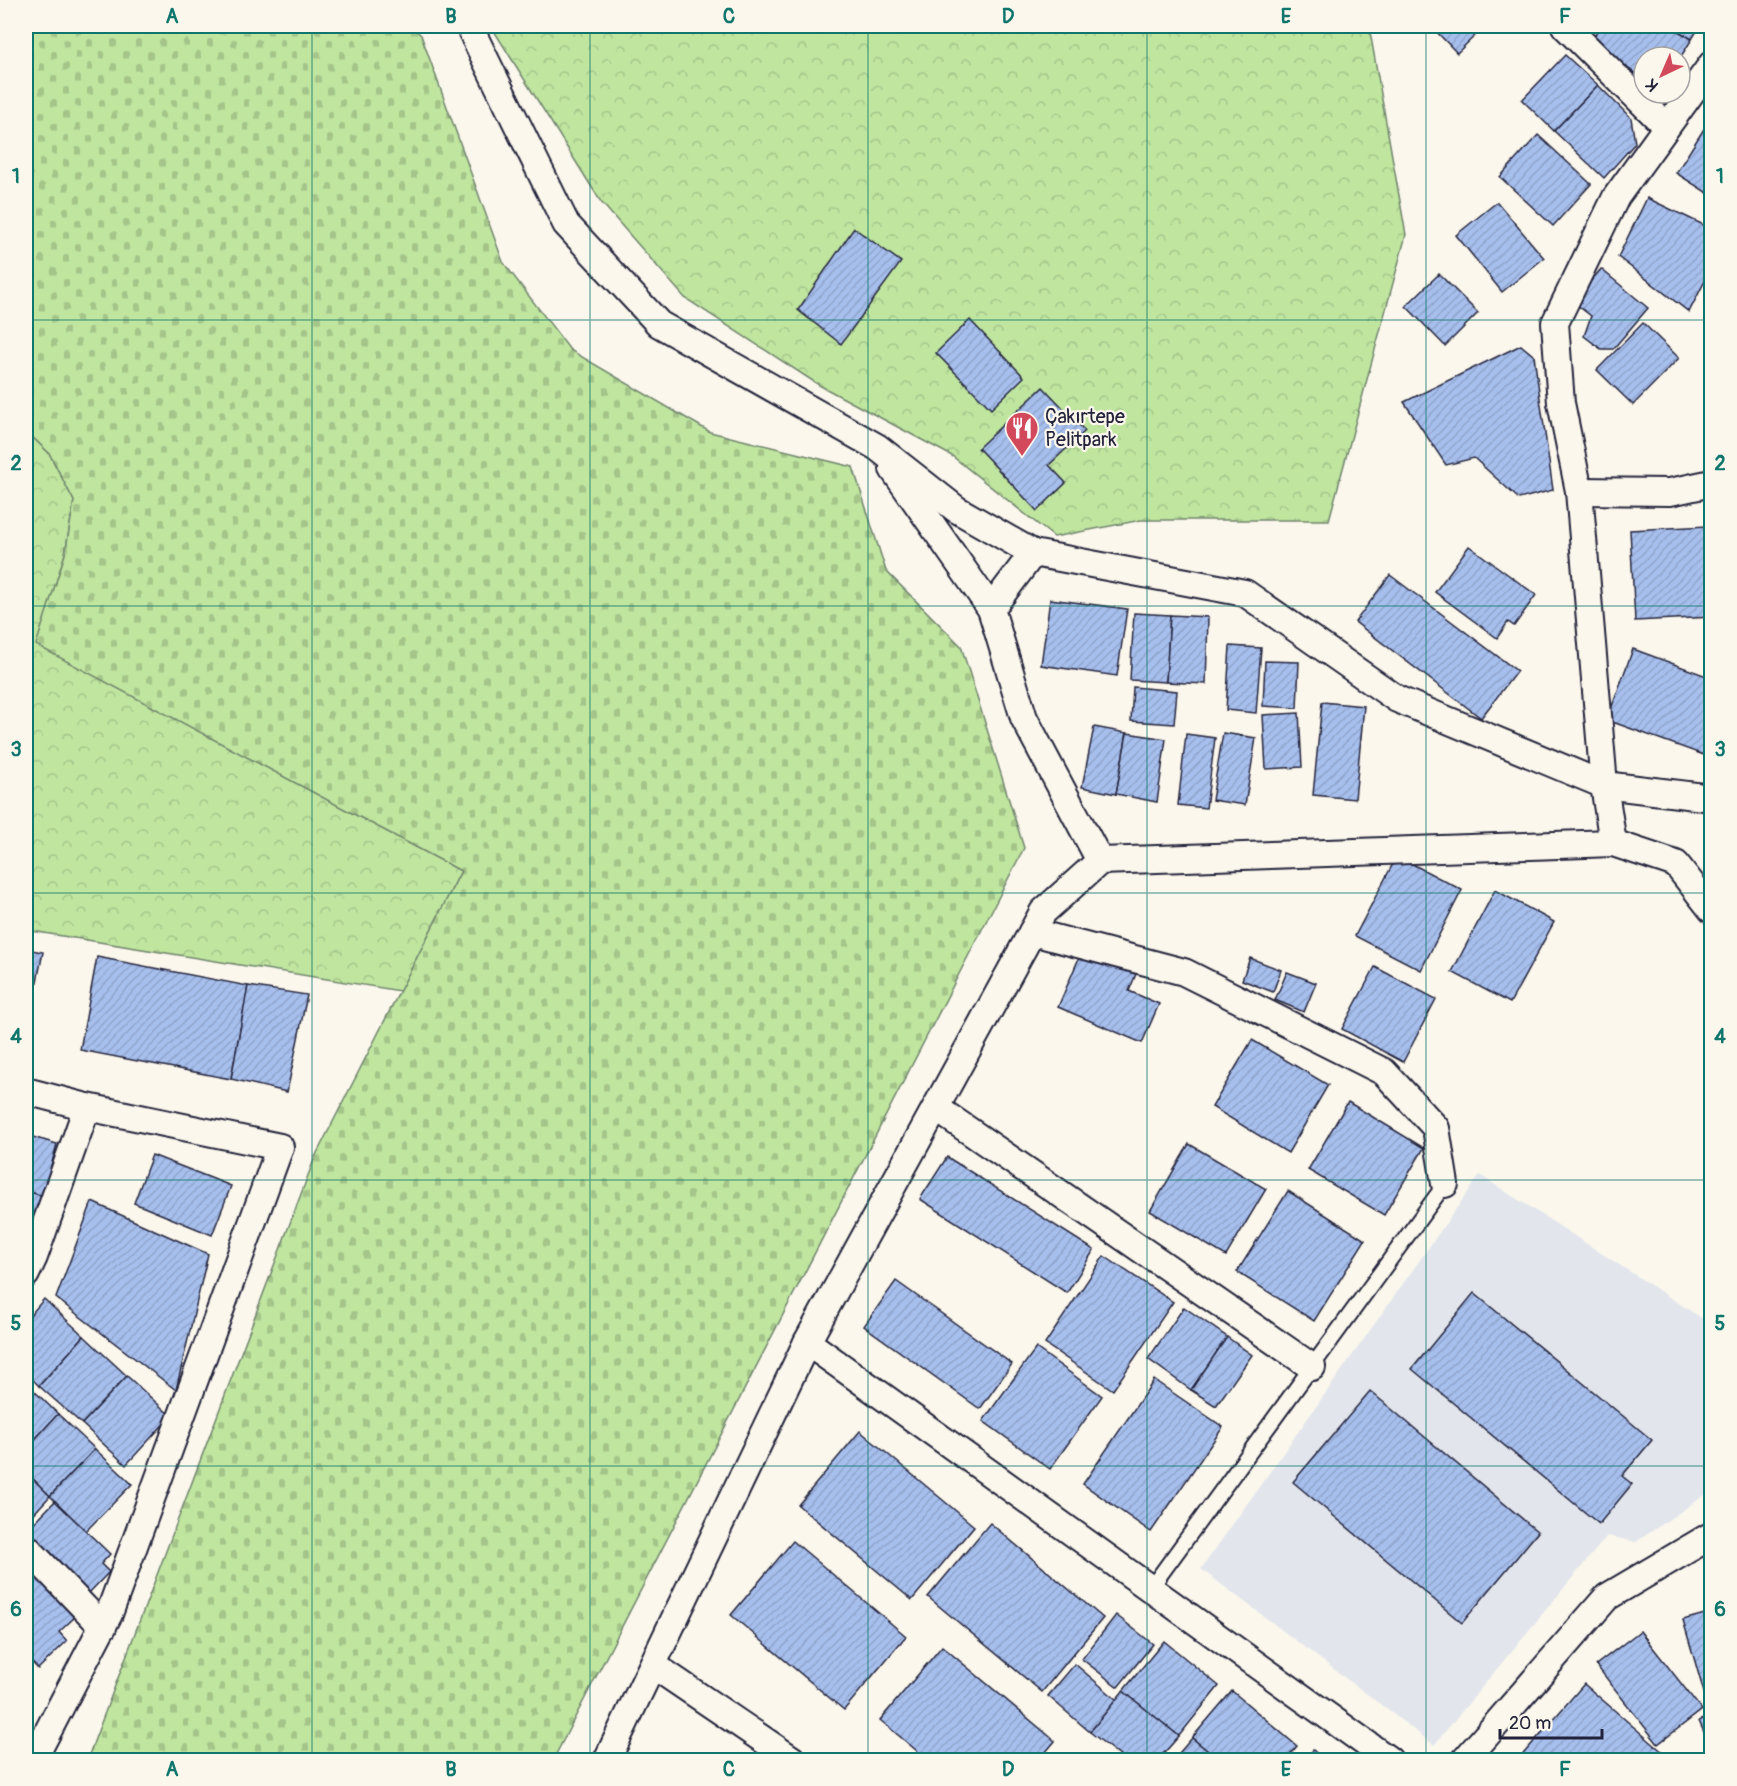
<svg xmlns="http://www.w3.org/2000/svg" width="1737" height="1786" font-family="Pangolin,sans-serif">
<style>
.built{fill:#e2e6ec}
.forest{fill:url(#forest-crowns);stroke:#70846d;stroke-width:1.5}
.cemetery{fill:url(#cemetery-stones);stroke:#70846d;stroke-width:1.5}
.building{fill:url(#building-hatch);stroke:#22223b;stroke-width:1.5}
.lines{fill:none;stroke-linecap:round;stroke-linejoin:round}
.lane-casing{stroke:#22223b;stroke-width:18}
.street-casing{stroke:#22223b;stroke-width:30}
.lane{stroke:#fbf7ec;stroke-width:14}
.street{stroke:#fbf7ec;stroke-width:26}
.grid{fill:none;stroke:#0f766e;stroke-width:1.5;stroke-opacity:0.55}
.labels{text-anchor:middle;stroke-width:4.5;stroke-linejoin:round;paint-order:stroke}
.poi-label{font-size:20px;fill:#22223b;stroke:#fbf7ec;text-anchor:start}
.neatline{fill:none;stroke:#0f766e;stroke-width:2}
.grid-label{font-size:20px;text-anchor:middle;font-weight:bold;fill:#0f766e}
</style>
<defs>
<pattern id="forest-crowns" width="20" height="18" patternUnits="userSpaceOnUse" patternTransform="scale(1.5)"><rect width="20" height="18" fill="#bfe59f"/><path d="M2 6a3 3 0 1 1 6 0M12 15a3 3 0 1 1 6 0" fill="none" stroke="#a4c48a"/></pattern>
<pattern id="cemetery-stones" width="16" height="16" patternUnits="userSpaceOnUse" patternTransform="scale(1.5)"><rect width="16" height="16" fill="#bfe59f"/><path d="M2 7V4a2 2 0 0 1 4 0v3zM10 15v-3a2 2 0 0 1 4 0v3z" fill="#a4c48a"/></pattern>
<pattern id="building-hatch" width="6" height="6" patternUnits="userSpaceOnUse" patternTransform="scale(1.5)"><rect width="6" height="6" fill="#a7bfed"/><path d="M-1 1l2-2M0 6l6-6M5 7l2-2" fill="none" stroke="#8fa4cc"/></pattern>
</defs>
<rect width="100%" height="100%" fill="#fbf7ec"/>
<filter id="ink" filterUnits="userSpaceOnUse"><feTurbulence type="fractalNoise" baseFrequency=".0167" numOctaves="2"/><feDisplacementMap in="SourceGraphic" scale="12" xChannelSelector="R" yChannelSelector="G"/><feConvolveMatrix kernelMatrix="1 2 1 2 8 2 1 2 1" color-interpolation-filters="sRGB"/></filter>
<g filter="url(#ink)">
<!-- built -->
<path class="built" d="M1480 1175 1711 1324V1491L1636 1542 1607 1536 1434 1745 1201 1569Z"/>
<!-- forest -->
<g class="forest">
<path d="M491 26H1369L1406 235 1329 520H1141L1054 537 952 456 819 385 685 298 601 202Z"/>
<path d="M26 431 49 453 74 501 65 554 37 645 461 871 400 991 26 930Z"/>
</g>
<!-- cemetery -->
<path class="cemetery" d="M26 26H411L421 35 503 262 570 350 710 432 853 467 886 571 961 646 1024 848 553 1760H87L315 1157 461 871 36 645 65 554 74 501 49 453 26 431Z"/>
<!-- building -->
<g class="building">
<path d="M1431 26H1485L1457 53Z"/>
<path d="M1600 26H1670L1692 39 1680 58 1644 57V79L1589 44Z"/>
<path d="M1670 26H1700L1692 39Z"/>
<path d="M1565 55 1598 85 1554 131 1522 100Z"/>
<path d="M1598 85 1631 118 1635 143 1604 178 1554 131Z"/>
<path d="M1712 116V196L1676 173Z"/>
<path d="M1538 135 1591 184 1553 226 1500 177Z"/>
<path d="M1647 198 1712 229V267L1689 312 1618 257Z"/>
<path d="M1497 202 1544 258 1502 292 1456 235Z"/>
<path d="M854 228 901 262 841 344 798 310Z"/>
<path d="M1601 269 1648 308 1613 349H1601L1584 336 1591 316 1573 302Z"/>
<path d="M1439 274 1478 313 1445 346 1406 306Z"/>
<path d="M970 320 1024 377 991 409 936 353Z"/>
<path d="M1643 323 1679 358 1633 405 1597 370Z"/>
<path d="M1521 345 1534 356 1553 490 1519 499 1474 458 1446 465 1404 402Z"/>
<path d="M1043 387 1085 431 1049 465 1066 483 1037 511 978 448Z"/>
<path d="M1708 526 1712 617 1635 621 1630 530Z"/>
<path d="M1469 546 1536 595 1514 626 1508 622 1497 638 1435 592Z"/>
<path d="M1390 575 1517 671 1481 718 1355 622Z"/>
<path d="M1050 599 1127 609 1117 676 1041 665Z"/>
<path d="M1134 613 1170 615 1166 682 1130 680Z"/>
<path d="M1170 615 1208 617 1206 684 1166 682Z"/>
<path d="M1230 646 1261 648 1256 713 1226 710Z"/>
<path d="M1633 649 1712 678V758L1607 720Z"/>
<path d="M1265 661 1299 662 1297 708 1263 706Z"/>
<path d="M1133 687 1177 691 1174 724 1131 721Z"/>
<path d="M1322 702 1364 706 1355 799 1313 795Z"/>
<path d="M1299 713 1302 767 1266 769 1263 715Z"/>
<path d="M1094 727 1127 733 1116 794 1082 787Z"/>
<path d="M1127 733 1166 739 1157 802 1116 794Z"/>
<path d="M1223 733 1256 738 1245 805 1212 800Z"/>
<path d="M1186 734 1215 738 1206 808 1178 805Z"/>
<path d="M1397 856 1462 890 1421 970 1355 936Z"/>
<path d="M1495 890 1554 922 1510 1003 1452 972Z"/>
<path d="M26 949 43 952 26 1036Z"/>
<path d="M1082 951 1136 974 1129 991 1159 1004 1142 1043 1058 1007Z"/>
<path d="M97 957 248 986 231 1079 80 1050Z"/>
<path d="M1250 958 1281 970 1273 992 1242 980Z"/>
<path d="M1375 967 1436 999 1403 1062 1342 1029Z"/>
<path d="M1287 972 1316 983 1304 1012 1275 1000Z"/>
<path d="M248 986 307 995 287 1092 231 1079Z"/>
<path d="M1252 1040 1328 1085 1288 1153 1212 1107Z"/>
<path d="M1348 1102 1424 1148 1384 1215 1308 1170Z"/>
<path d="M26 1135 57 1144 43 1196 26 1191Z"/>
<path d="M1189 1144 1266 1189 1226 1256 1150 1211Z"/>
<path d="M152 1155 231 1186 212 1235 134 1203Z"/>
<path d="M947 1157 1094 1250 1067 1293 920 1199Z"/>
<path d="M26 1191 43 1196 26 1250Z"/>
<path d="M1288 1191 1365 1240 1314 1321 1237 1272Z"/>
<path d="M92 1202 208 1254 176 1390 56 1298Z"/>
<path d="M1104 1256 1173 1302 1113 1390 1045 1344Z"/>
<path d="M896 1281 1012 1364 980 1409 864 1326Z"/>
<path d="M1474 1293 1652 1440 1622 1476 1632 1484 1599 1524 1412 1369Z"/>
<path d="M44 1299 84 1336 39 1386 26 1373V1320Z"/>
<path d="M1184 1307 1227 1337 1191 1390 1148 1359Z"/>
<path d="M84 1336 127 1376 82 1424 39 1386Z"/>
<path d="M1227 1337 1252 1355 1216 1406 1191 1390Z"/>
<path d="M1036 1348 1102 1396 1050 1469 983 1421Z"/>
<path d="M127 1376 171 1416 126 1465 82 1424Z"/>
<path d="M1154 1380 1223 1427 1151 1532 1083 1484Z"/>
<path d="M26 1383 58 1414 26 1449Z"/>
<path d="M1370 1391 1538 1532 1462 1623 1293 1482Z"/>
<path d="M58 1414 95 1449 50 1496 26 1472V1449Z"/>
<path d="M860 1431 974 1526 912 1600 798 1505Z"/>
<path d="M95 1449 132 1484 86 1531 50 1496Z"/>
<path d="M26 1472 50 1496 26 1522Z"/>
<path d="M55 1501 110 1554 101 1564 109 1572 88 1594 26 1533V1531Z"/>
<path d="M990 1523 1103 1618 1042 1692 928 1597Z"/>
<path d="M793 1541 906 1636 844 1710 731 1615Z"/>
<path d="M29 1568 76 1616 59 1632 67 1641 38 1669 26 1656V1572Z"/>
<path d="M1712 1612V1694L1705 1696 1683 1620Z"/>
<path d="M1116 1615 1153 1644 1118 1687 1082 1659Z"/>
<path d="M1640 1631 1702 1710 1658 1744 1596 1665Z"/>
<path d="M1164 1641 1219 1686 1179 1736 1123 1691Z"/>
<path d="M942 1646 1055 1741 1039 1760H928L880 1720Z"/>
<path d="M1075 1664 1117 1700 1090 1732 1048 1696Z"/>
<path d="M1584 1684 1665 1754 1660 1760H1518Z"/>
<path d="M1123 1691 1179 1736 1158 1760H1125L1090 1732Z"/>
<path d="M1232 1691 1297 1746 1285 1760H1219L1192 1738Z"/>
<path d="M1712 1715V1750L1699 1721Z"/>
<path d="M1192 1738 1219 1760H1173Z"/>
<path d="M1313 1750 1324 1760H1304Z"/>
</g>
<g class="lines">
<defs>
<path id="lane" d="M1150 1589 1445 1184"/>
<g id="street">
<path d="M469 26 566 224 659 324 877 447 956 509 1033 553 1245 593 1397 699 1604 785 1712 798"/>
<path d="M1565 26 1666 126"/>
<path d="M893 469 991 609 1024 718 1100 861"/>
<path d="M1579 491 1670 492 1712 483"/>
<path d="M991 609 1033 553"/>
<path d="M1613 843 1604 785 1579 491 1561 403 1555 323 1616 197 1712 64"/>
<path d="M1032 932 1184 972 1384 1072 1436 1128 1445 1184"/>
<path d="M26 1091 87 1107 280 1147 109 1614 33 1760"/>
<path d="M936 1108 1312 1367"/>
<path d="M26 1274 34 1257 87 1107"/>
<path d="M807 1342 1389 1760"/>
<path d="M26 1547 103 1627"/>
<path d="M653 1665 793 1760"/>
<path d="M607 1760 807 1342 1043 912 1100 861 1613 843 1676 864 1712 910"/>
<path d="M1465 1760 1607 1597 1712 1535"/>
</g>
</defs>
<!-- lane casing -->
<use href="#lane" class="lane-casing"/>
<!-- street casing -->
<use href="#street" class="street-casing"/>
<!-- lane -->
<use href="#lane" class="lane"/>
<!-- street -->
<use href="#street" class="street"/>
</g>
</g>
<!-- grid -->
<path class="grid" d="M312 26V1760M590 26V1760M868 26V1760M1147 26V1760M1426 26V1760M26 320H1712M26 606H1712M26 893H1712M26 1180H1712M26 1466H1712"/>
<!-- icons -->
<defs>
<symbol id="restaurant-pin" viewBox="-11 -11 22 30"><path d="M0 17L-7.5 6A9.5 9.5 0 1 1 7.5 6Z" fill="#d1495b" stroke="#fbf7ec"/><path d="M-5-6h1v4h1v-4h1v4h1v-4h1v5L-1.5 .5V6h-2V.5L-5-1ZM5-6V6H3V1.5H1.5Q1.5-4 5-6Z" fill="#fff"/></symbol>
</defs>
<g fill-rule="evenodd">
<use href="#restaurant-pin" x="1003" y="409" width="38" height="52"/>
</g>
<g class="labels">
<!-- poi labels -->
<g class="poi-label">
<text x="1045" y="423">Çakırtepe<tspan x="1045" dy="23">Pelitpark</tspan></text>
</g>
</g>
<!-- margin -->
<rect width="1737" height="1786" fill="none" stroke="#fbf7ec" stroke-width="66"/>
<!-- north arrow -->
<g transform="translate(1662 75) rotate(224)"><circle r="28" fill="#fbf7ec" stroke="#a4a2a5" stroke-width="1.5"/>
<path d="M0-4.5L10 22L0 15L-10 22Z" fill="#d1495b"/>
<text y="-9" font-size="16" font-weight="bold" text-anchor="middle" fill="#22223b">K</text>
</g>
<!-- scale -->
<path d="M1500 1729v9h102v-9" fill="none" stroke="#22223b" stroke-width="3"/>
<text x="1509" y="1729" font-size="18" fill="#22223b" stroke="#fbf7ec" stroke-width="4.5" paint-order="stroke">20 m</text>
<rect x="33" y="33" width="1671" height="1720" class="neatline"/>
<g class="grid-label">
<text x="172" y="23">A</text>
<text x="451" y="23">B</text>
<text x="729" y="23">C</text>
<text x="1008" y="23">D</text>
<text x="1286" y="23">E</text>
<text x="1565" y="23">F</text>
<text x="16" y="183">1</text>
<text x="1720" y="183">1</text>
<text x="16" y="470">2</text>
<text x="1720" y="470">2</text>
<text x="16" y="756">3</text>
<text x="1720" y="756">3</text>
<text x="16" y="1043">4</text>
<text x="1720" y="1043">4</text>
<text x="16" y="1330">5</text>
<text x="1720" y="1330">5</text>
<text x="16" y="1616">6</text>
<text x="1720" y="1616">6</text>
<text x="172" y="1776">A</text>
<text x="451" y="1776">B</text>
<text x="729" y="1776">C</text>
<text x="1008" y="1776">D</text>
<text x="1286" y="1776">E</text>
<text x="1565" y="1776">F</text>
</g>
</svg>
